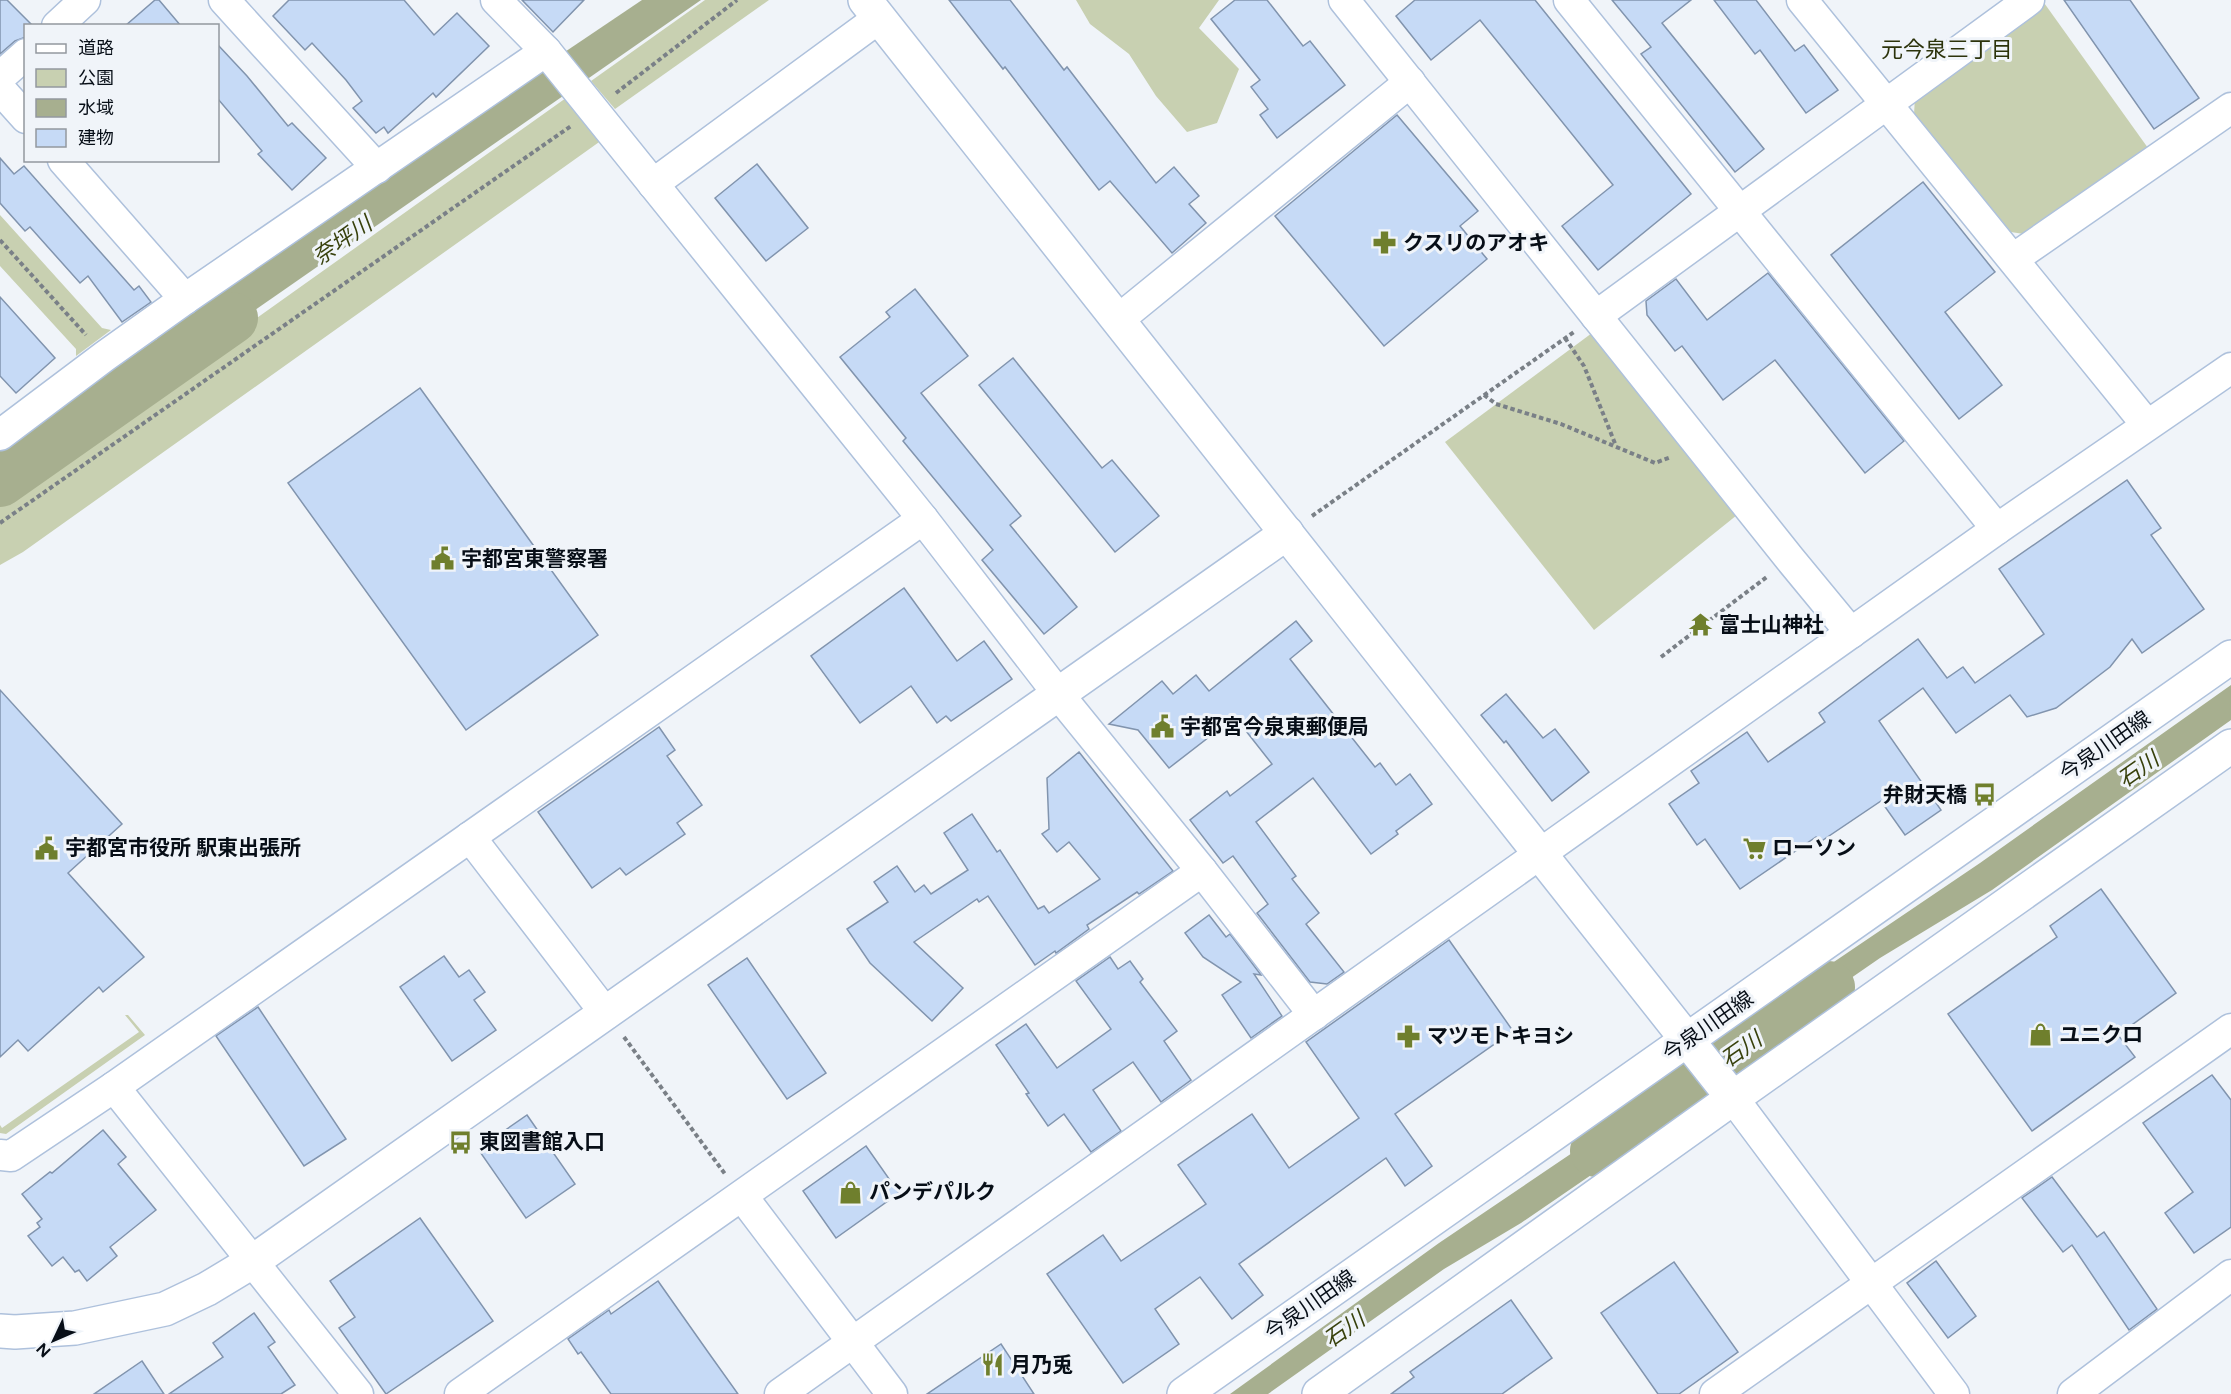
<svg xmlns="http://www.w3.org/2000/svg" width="2231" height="1394" font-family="Figtree,'Noto Sans JP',sans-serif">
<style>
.green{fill:#c8d0b1}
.water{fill:#a7af8f}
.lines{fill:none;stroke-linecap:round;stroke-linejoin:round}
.river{stroke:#a7af8f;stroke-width:52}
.building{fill:#c6daf6;stroke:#8194ae;stroke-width:1.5}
.street-casing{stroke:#aec1dc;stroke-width:33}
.secondary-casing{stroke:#aec1dc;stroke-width:36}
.path{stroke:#7a8087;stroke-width:4;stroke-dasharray:4.5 3;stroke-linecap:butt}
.street{stroke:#fff;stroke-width:30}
.secondary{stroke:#fff;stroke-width:33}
.labels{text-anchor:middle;stroke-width:6;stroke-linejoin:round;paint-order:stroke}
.poi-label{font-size:21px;font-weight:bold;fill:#070e17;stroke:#f0f4f9;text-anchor:start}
.street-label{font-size:21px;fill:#070e17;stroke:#f0f4f9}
.neighbourhood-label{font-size:22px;fill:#2c330b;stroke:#f0f4f9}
.water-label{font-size:22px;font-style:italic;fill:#38410c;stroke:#f0f4f9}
</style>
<rect width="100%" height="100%" fill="#f0f4f9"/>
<!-- green -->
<g class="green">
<path d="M705 0H769L615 109 591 81Z"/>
<path d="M1076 0H1219L1199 28 1239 69 1217 123 1187 132 1156 96 1129 54 1090 24Z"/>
<path d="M2042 0 2148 148 2030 235 2011 232 1914 115 1915 96Z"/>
<path d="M566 98 602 140 23 552 0 565V492L97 425 73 391 152 335 178 374Z"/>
<path d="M0 215 102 328 111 330 76 356V349L0 266Z"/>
<path d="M1592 333 1737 515 1594 630 1445 442Z"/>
<path d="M125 1015H128L145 1035 6 1134 0 1133V1125L2 1128 139 1032Z"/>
</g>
<!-- water -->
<g class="water">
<path d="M642 0H701L176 365 154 334 375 180Z"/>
<path d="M73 396 92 423 0 487V447Z"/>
<path d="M2231 685V720L1992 890 1880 958 1773 1032 1760 1012 1980 863Z"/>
<path d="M1649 1101 1667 1123 1521 1223 1444 1269 1268 1394H1230L1439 1243Z"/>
</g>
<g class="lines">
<!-- river -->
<g class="river">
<path d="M0 481 232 318"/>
<path d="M1596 1151 1829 987"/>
</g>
</g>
<!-- building -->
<g class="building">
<path d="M0 0H7L33 26H26V37L15 41 0 54Z"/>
<path d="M155 0H159L181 26H125Z"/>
<path d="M289 0H404L434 35 457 13 489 46 436 97 433 93 388 133 384 127 376 133 353 108 362 101 346 80 312 43 305 50 273 16Z"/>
<path d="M522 0H584L553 32Z"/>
<path d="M949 0H1010L1064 70 1067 67 1156 183 1174 167 1199 196 1189 204 1206 223 1172 253 1110 181 1099 190 1005 67 1003 69Z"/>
<path d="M1235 0H1267L1303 46 1310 41 1345 85 1277 138 1260 115 1268 109 1251 87 1260 80 1211 19Z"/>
<path d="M1415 0H1535L1691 194 1598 270 1562 226 1613 185 1480 20 1431 60 1396 16Z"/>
<path d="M1612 0H1691L1662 23 1764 149 1735 172 1641 54 1651 47Z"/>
<path d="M1714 0H1756L1795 51 1804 45 1838 90 1806 113 1760 50 1755 54Z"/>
<path d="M2064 0H2130L2199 98 2154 129Z"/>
<path d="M218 45 247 76 288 126 292 123 326 158 292 190 258 154 262 151 218 99Z"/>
<path d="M1397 115 1478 211 1460 226 1487 259 1384 346 1275 216Z"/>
<path d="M0 158 14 174 24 166 134 290 139 286 151 302 122 322 88 276 80 283 30 227 25 231 0 203Z"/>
<path d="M757 164 808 228 766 261 715 198Z"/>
<path d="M1923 182 1995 272 1945 312 2002 385 1959 419 1831 255Z"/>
<path d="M1768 273 1904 441 1865 473 1775 360 1723 400 1682 346 1675 351 1647 315 1646 301 1676 279 1707 320Z"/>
<path d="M915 289 968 356 921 393 1021 516 1010 525 1077 607 1044 634 982 560 993 550 903 441 906 438 840 357 890 317 886 312Z"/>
<path d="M0 297 55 358 16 393 0 376Z"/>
<path d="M1013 358 1102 468 1112 460 1159 516 1115 552 979 385Z"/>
<path d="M420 388 598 635 466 730 288 483Z"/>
<path d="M2127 480 2161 528 2151 535 2204 609 2142 653 2132 639 2110 667 2056 708 2027 717 2010 695 1956 733 1923 688 1879 721 1941 810 1905 835 1881 801 1820 842 1816 837 1740 889 1705 839 1697 845 1669 804 1699 783 1691 771 1747 732 1768 762 1825 722 1819 713 1918 639 1947 678 1963 667 1975 683 2044 634 1999 569Z"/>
<path d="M904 588 957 661 984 641 1012 679 951 721 946 716 937 723 911 686 860 723 811 656Z"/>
<path d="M1296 621 1312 641 1290 659 1375 767 1380 763 1396 785 1410 774 1432 804 1396 831 1398 834 1371 854 1313 778 1256 822 1296 876 1292 879 1319 913 1306 924 1344 972 1327 984 1310 982 1257 913 1268 904 1233 856 1223 863 1190 820 1227 791 1230 796 1272 764 1235 717 1169 768 1138 730 1109 724 1162 681 1173 694 1196 675 1209 691Z"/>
<path d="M0 690 122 824 68 873 144 957 103 992 99 987 28 1051 18 1040 0 1057Z"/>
<path d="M1506 694 1543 738 1555 729 1589 772 1552 801 1506 741 1504 743 1481 715Z"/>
<path d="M659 727 675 750 667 756 702 805 677 823 685 834 626 875 620 868 592 888 538 812Z"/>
<path d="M1079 752 1173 871 1139 894 1137 892 1087 925 1089 929 1056 953 1055 951 1035 965 988 896 979 902 977 899 914 942 963 988 932 1021 870 963 847 929 888 902 874 882 897 866 915 892 924 885 931 894 968 870 944 833 972 814 997 852 1000 850 1038 909 1044 906 1049 913 1100 879 1069 842 1057 852 1042 834 1049 829 1047 778Z"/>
<path d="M2101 889 2176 993 2118 1035 2135 1057 2032 1131 1948 1014 2057 937 2050 926Z"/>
<path d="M1209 915 1226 937 1230 934 1261 975 1254 974 1282 1016 1251 1038 1222 995 1241 982 1203 957 1185 933Z"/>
<path d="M1449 940 1513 1031 1395 1114 1432 1166 1405 1186 1386 1158 1239 1264 1263 1295 1232 1319 1200 1277 1155 1309 1179 1344 1123 1383 1047 1274 1103 1235 1121 1261 1206 1204 1178 1165 1252 1114 1289 1168 1359 1118 1306 1042Z"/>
<path d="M444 956 459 977 469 970 485 992 474 1000 496 1030 452 1061 400 987Z"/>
<path d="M1110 957 1118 969 1130 961 1143 979 1140 982 1177 1031 1164 1041 1191 1080 1161 1102 1133 1062 1093 1090 1121 1131 1091 1152 1064 1114 1048 1126 1026 1094 1029 1093 996 1045 1026 1024 1057 1068 1111 1029 1076 981Z"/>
<path d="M747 958 826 1073 787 1099 708 985Z"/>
<path d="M258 1007 346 1139 304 1166 216 1036Z"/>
<path d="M2212 1075 2231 1100V1227L2194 1253 2165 1213 2193 1192 2143 1123Z"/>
<path d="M527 1115 575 1184 526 1218 478 1149Z"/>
<path d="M103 1130 126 1157 118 1164 156 1210 110 1247 117 1256 87 1281 79 1270 75 1272 63 1257 52 1266 28 1236 40 1227 37 1223 42 1219 22 1194 50 1172 52 1173Z"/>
<path d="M866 1146 899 1193 836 1238 803 1191Z"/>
<path d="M2052 1177 2097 1237 2104 1232 2157 1309 2129 1330 2072 1245 2063 1252 2022 1198Z"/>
<path d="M420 1218 493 1321 386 1394 339 1328 355 1317 330 1281Z"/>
<path d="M1936 1261 1976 1316 1948 1338 1907 1283Z"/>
<path d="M1674 1262 1738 1352 1679 1394H1658L1601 1313Z"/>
<path d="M658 1281 708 1352 738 1394H611L581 1352 578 1354 568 1339 609 1310 611 1314Z"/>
<path d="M1511 1300 1552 1358 1502 1394H1391L1414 1377 1410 1372Z"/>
<path d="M254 1313 275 1342 268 1347 295 1385 281 1394H169L223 1357 213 1343Z"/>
<path d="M1001 1344 1034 1394H927Z"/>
<path d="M142 1361 164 1394H94Z"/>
</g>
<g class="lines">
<defs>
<g id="street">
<path d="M224 0 377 168"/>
<path d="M496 0 546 51"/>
<path d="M1344 0 1790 559 1851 633"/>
<path d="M1569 0 1997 529"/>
<path d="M1802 0 2147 425"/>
<path d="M57 26 85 0"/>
<path d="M0 77 26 54"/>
<path d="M0 89 26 118"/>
<path d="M63 160 185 299"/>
<path d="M653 184 879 18"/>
<path d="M2013 259 2231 108"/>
<path d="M1596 316 2029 0"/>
<path d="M1118 320 1410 82"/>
<path d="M0 435 105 356 185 299 546 51 923 519 1059 695 1202 871 1314 1015"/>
<path d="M470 837 606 1014"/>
<path d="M114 1087 358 1394"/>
<path d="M1733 1098 1954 1394"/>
<path d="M0 1155 11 1156 114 1087 923 519"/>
<path d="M742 1196 892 1394"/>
<path d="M460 1394 1202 871"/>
<path d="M780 1394 1997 529 2231 368"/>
<path d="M1715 1394 2231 1029"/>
<path d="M2073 1394 2231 1275"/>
</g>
<g id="secondary">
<path d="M865 0 1733 1098"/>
<path d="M0 1331 15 1332 75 1328 165 1309 207 1289 252 1262 1287 533"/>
<path d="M1184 1394 2231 657"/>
<path d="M1319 1394 1733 1098 2231 746"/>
</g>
</defs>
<!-- street casing -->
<use href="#street" class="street-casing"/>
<!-- secondary casing -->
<use href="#secondary" class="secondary-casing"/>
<!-- path -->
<g class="path">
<path d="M616 93 737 0"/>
<path d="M0 240 86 335"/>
<path d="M1565 338 1584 366 1616 446"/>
<path d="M1484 395 1496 404 1561 424 1655 463 1671 457"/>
<path d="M1312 516 1574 332"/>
<path d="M0 523 571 126"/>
<path d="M1661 657 1768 576"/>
<path d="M624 1037 725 1174"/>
</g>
<!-- street -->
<use href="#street" class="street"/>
<!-- secondary -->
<use href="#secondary" class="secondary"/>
</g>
<!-- icons -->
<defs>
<symbol id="pharmacy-bare" viewBox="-9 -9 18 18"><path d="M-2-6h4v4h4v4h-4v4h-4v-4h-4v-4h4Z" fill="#6f7f2d" stroke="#f0f4f9" stroke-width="2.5" paint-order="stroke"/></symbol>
<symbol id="civic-bare" viewBox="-9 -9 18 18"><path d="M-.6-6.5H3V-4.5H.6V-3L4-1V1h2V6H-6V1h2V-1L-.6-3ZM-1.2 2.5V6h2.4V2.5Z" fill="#6f7f2d" stroke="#f0f4f9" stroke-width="2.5" paint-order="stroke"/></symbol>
<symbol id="temple-bare" viewBox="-9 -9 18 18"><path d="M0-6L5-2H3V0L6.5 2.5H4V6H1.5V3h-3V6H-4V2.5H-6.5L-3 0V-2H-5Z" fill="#6f7f2d" stroke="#f0f4f9" stroke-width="2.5" paint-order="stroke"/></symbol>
<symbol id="bus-bare" viewBox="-9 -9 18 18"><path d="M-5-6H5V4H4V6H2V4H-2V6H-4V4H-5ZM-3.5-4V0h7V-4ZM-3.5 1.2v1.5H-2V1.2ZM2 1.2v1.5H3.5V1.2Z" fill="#6f7f2d" stroke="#f0f4f9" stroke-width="2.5" paint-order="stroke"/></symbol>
<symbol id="supermarket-bare" viewBox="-9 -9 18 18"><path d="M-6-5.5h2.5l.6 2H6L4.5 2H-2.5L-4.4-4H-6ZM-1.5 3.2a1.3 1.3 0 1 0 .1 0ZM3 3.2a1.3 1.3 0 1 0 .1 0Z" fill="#6f7f2d" stroke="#f0f4f9" stroke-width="2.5" paint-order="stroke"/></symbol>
<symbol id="shop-bare" viewBox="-9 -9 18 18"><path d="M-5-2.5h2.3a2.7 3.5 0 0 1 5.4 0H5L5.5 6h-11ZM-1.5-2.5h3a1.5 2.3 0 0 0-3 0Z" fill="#6f7f2d" stroke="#f0f4f9" stroke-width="2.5" paint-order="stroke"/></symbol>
<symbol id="restaurant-bare" viewBox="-9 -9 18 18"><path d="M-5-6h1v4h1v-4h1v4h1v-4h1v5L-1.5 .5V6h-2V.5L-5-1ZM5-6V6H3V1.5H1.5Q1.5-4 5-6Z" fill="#6f7f2d" stroke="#f0f4f9" stroke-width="2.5" paint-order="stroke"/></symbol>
</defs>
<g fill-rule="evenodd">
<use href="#pharmacy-bare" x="1368" y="226" width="33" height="33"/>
<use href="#civic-bare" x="426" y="542" width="33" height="33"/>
<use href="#temple-bare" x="1684" y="608" width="33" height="33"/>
<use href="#civic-bare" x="1146" y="710" width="33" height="33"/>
<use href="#bus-bare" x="1968" y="778" width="33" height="33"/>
<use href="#civic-bare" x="30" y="832" width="33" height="33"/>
<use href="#supermarket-bare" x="1738" y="832" width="33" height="33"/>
<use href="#shop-bare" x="2024" y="1018" width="33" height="33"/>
<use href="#pharmacy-bare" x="1392" y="1020" width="33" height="33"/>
<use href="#bus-bare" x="444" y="1126" width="33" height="33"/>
<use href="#shop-bare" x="834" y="1176" width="33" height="33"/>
<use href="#restaurant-bare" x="976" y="1348" width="33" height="33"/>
</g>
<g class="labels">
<!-- poi labels -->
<g class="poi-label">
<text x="1403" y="250">クスリのアオキ</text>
<text x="461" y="566">宇都宮東警察署</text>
<text x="1719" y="632">富士山神社</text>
<text x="1180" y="734">宇都宮今泉東郵便局</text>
<text x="1967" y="802" text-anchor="end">弁財天橋</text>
<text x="65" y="855">宇都宮市役所 駅東出張所</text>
<text x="1772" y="855">ローソン</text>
<text x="2059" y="1042">ユニクロ</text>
<text x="1427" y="1043">マツモトキヨシ</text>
<text x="479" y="1149">東図書館入口</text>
<text x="869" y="1199">パンデパルク</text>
<text x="1010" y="1372">月乃兎</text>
</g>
<!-- street labels -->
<g class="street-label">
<text transform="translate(2105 746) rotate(-35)" y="7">今泉川田線</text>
<text transform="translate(1708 1026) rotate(-35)" y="7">今泉川田線</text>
<text transform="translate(1310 1305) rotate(-35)" y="7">今泉川田線</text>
</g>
<!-- neighbourhood labels -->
<g class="neighbourhood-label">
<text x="1947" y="57">元今泉三丁目</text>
</g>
<!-- water labels -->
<g class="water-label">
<text transform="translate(342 240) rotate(-35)" y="8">奈坪川</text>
<text transform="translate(2138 769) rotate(-35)" y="8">石川</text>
<text transform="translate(1741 1049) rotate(-35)" y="8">石川</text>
<text transform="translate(1344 1329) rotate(-35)" y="8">石川</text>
</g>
</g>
<!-- legend -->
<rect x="24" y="24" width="195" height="138" fill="#f0f4f9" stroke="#93989f" stroke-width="1.5"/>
<rect x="36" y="44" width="30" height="9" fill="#ffffff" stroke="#93989f" stroke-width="1.5"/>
<text x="78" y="54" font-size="18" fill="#070e17">道路</text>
<rect x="36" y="69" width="30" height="18" fill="#c8d0b1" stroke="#93989f" stroke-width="1.5"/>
<text x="78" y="84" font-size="18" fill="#070e17">公園</text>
<rect x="36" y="99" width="30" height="18" fill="#a7af8f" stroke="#93989f" stroke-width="1.5"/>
<text x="78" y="114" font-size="18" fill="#070e17">水域</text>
<rect x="36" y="129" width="30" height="18" fill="#c6daf6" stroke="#93989f" stroke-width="1.5"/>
<text x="78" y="144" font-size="18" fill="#070e17">建物</text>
<!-- north arrow -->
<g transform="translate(54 1340) rotate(226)" stroke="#f0f4f9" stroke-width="4.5" paint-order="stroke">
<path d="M0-4.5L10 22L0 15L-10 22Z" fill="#070e17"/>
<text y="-9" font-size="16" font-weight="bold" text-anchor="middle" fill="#070e17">N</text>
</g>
</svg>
